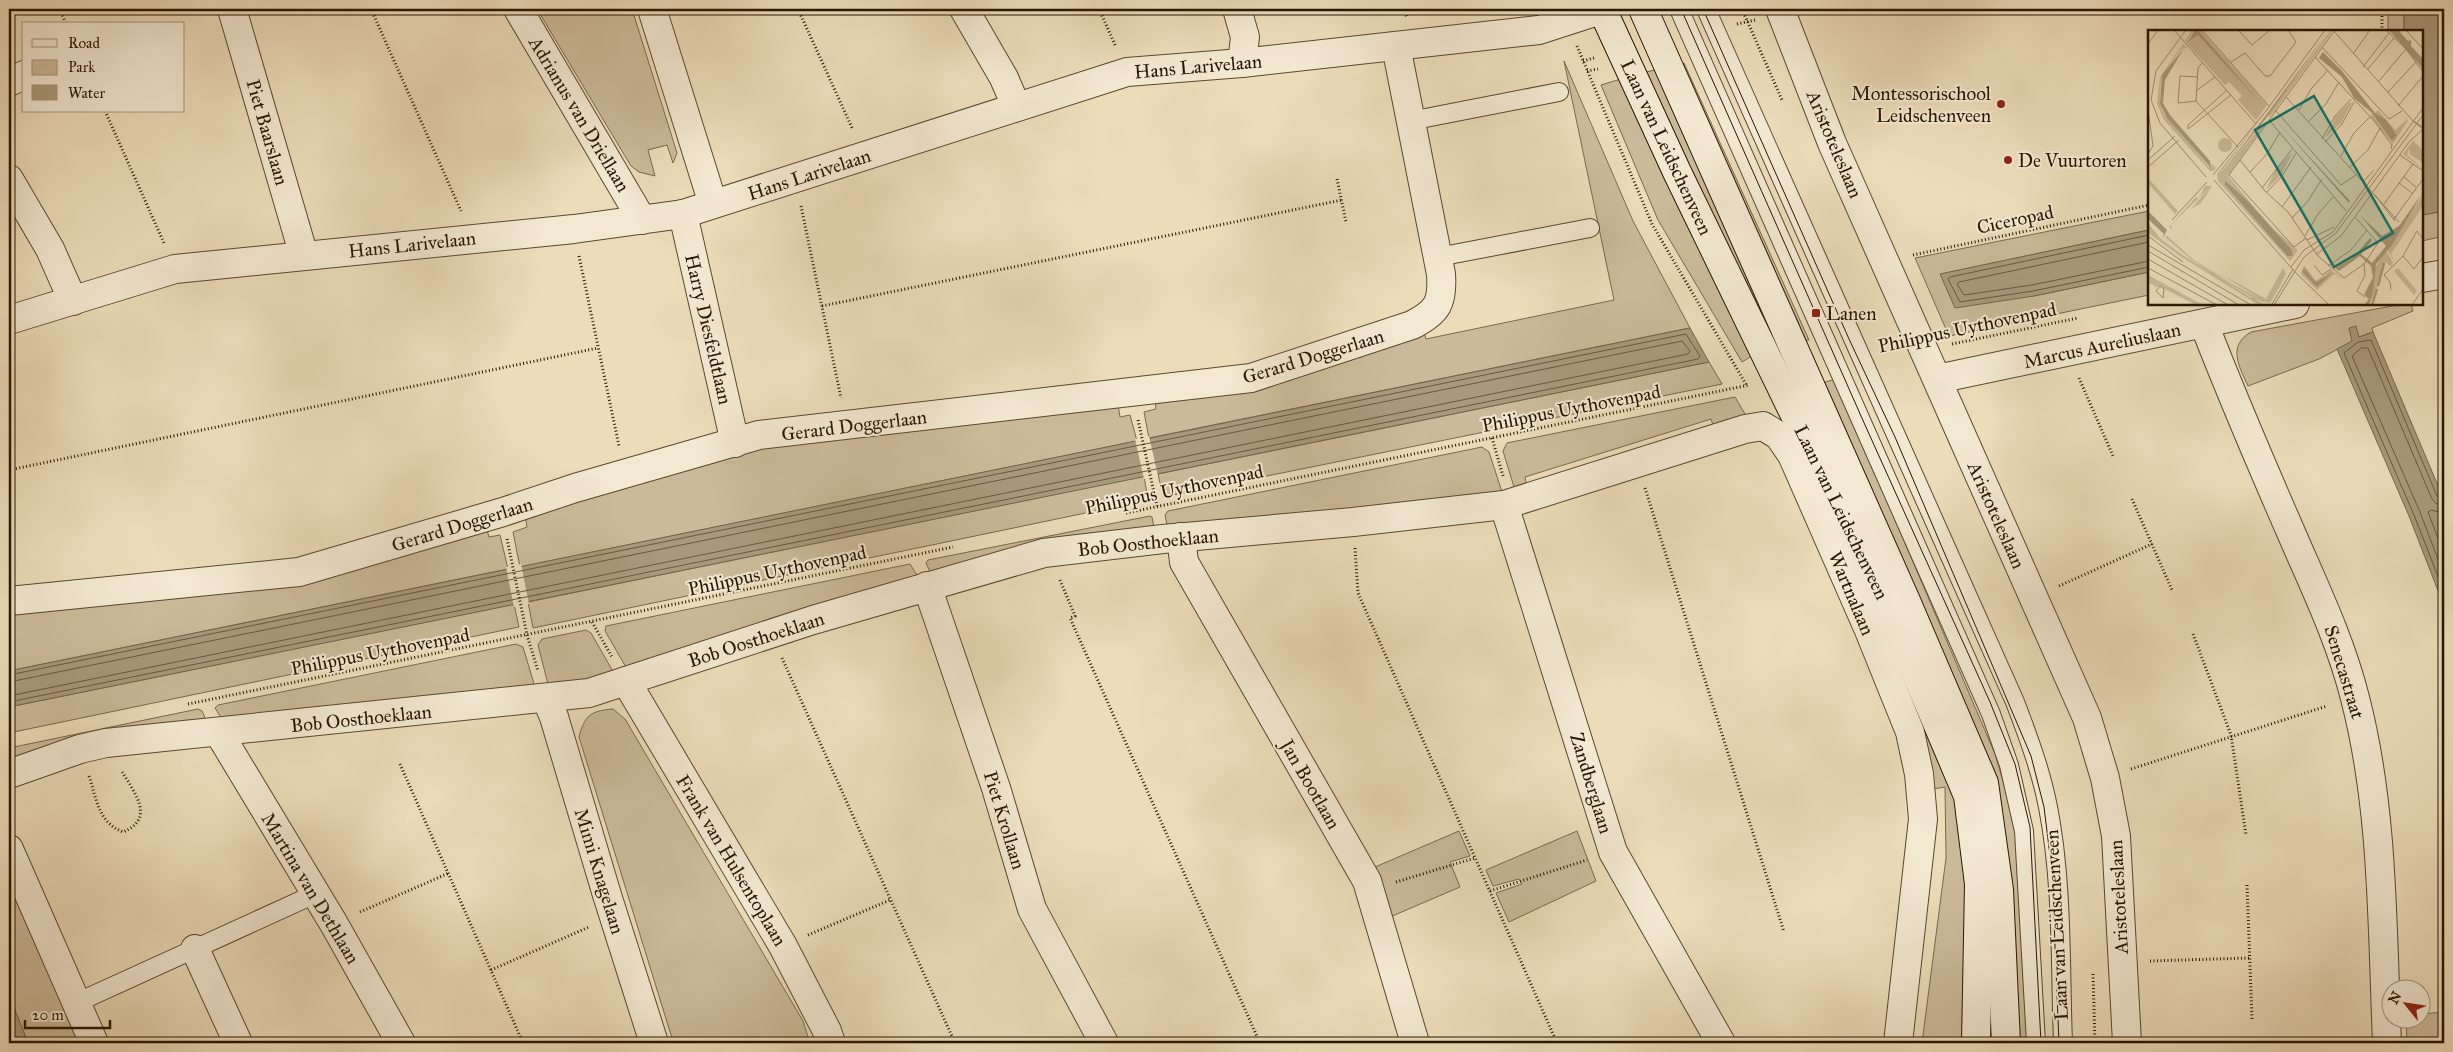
<svg xmlns="http://www.w3.org/2000/svg" width="2453" height="1052" font-family="'IM FELL Great Primer',serif">
<style>
.green{fill:#cbba9a;stroke:#7a684d}
.water{fill:#a9997b;stroke:#75654a}
.pier{fill:#ecdcba}
.lines{fill:none;stroke-linecap:round;stroke-linejoin:round}
.shore{stroke:#68583e;stroke-width:1}
.lane-casing{stroke:#59482e;stroke-width:20}
.street-casing{stroke:#59482e;stroke-width:30}
.secondary-casing{stroke:#281600;stroke-width:30}
.path{stroke:#281600;stroke-width:3;stroke-dasharray:1 2.5;stroke-linecap:butt}
.lane{stroke:#f3e8d2;stroke-width:18}
.street{stroke:#f3e8d2;stroke-width:28}
.secondary{stroke:#f3e8d2;stroke-width:28}
.tram{stroke:#281600;stroke-width:1}
.poi-dot{fill:#8f2418;stroke:#f3e8d2;stroke-width:2}
.labels{text-anchor:middle;stroke-width:4;stroke-linejoin:round;paint-order:stroke}
.street-label{font-size:19px;fill:#281600;stroke:#f3e8d2}
.poi-label{font-size:19px;fill:#281600;stroke:#f3e8d2;text-anchor:start}
.inset-river{fill:none;stroke:#a9997b;stroke-width:2.5}
.inset-road{fill:none;stroke:#9e8d70;stroke-width:1}
.view{fill:#0f766e;fill-opacity:0.15;stroke:#0f766e;stroke-width:2.5}
.inset-edge{fill:none;stroke:#281600;stroke-width:2.5}
</style>
<rect width="100%" height="100%" fill="#ecdcba"/>
<filter id="stains"><feTurbulence type="fractalNoise" baseFrequency=".004" numOctaves="4"/><feColorMatrix values="0 0 0 0 .2 0 0 0 0 .09 0 0 0 0 .02 0 0 0 .5 -.17"/></filter>
<radialGradient id="worn" r=".72"><stop offset=".6" stop-color="#630" stop-opacity="0"/><stop offset="1" stop-color="#630" stop-opacity=".3"/></radialGradient>
<!-- green -->
<g class="green">
<path d="M537 9H632L677 153 673 163 667 145 648 150 655 176 639 172 631 166Z"/>
<rect x="2388" y="9" width="16" height="22"/>
<path d="M1564 61 1633 221 1690 328 1149 438 1144 412 1156 409 1155 399 1424 332 1426 339 1614 300Z"/>
<path d="M1684 63 1809 340 1801 341 1676 66Z"/>
<path d="M1659 69 1781 345 1773 350 1642 73Z"/>
<path d="M1624 78 1755 354 1742 362 1658 220 1601 85Z"/>
<path d="M2149 211V230L1941 274 2034 296 2149 272V295L1949 336 1915 258Z"/>
<path d="M2444 211V236L2422 241V215Z"/>
<path d="M2403 304H2411L2413 311 2372 328 2373 332 2359 337 2349 329 2353 341 2319 359 2248 386C2239 366 2227 346 2251 332Z"/>
<path d="M1709 362 1722 384 1163 497 1158 474Z"/>
<path d="M1835 379 1995 754 2016 825 2029 1043H2013L2002 819 1820 384Z"/>
<path d="M1735 397 1745 414V418L1714 428 1711 419 1525 477 1527 487 1516 490 1514 487 1503 451 1507 443Z"/>
<path d="M1118 404 1120 417 1130 415 1137 441 520 567 513 532 527 527 525 515 761 445Z"/>
<path d="M1482 447 1489 452 1502 492 1500 495 1167 525 1165 515 1168 511Z"/>
<path d="M1144 476 1148 500 533 628 528 602Z"/>
<path d="M1150 516 1152 517 1154 528 931 574 926 563 928 560Z"/>
<path d="M486 527 489 537 500 535 508 569 9 671V612Z"/>
<path d="M910 564 917 575 915 579 627 669 605 631 606 626Z"/>
<path d="M514 604 519 627 9 733V707Z"/>
<path d="M586 630 591 633 615 675 549 688 538 645 542 639Z"/>
<path d="M516 644 523 647 535 687 222 719 215 708 218 705Z"/>
<path d="M198 709 202 711 208 724 9 762V748Z"/>
<path d="M613 709 625 719 803 1021 810 1043H675L671 1035 579 737C585 715 590 711 613 709Z"/>
<path d="M1928 720 1960 802 1970 884 1966 1043H1922L1946 858 1945 787 1933 789 1922 723Z"/>
<path d="M1459 831 1470 856 1450 862 1460 887 1390 917 1375 867Z"/>
<path d="M1577 831 1596 881 1509 922 1496 893 1522 884 1519 879 1493 886 1486 870Z"/>
<path d="M9 882 81 1043H28L9 995Z"/>
<path d="M2444 1012V1043H2407L2406 1020H2420L2421 1014Z"/>
</g>
<!-- water -->
<g class="water">
<path d="M2404 9H2444V211L2422 215V31H2404Z"/>
<path d="M2149 230V272L2034 296 1955 308 1940 274Z"/>
<path d="M2356 326 2359 337 2373 332 2444 500V606L2409 516 2337 349 2352 341 2349 328Z"/>
<path d="M1690 328 1709 362 9 707V671Z"/>
<path d="M9 995 28 1043H9Z"/>
</g>
<!-- pier -->
<g class="pier">
<path d="M1149 436 1158 476 1144 479 1135 439Z"/>
<path d="M521 564 529 604 514 607 506 567Z"/>
</g>
<g class="lines">
<!-- shore -->
<g class="shore">
<path d="M2149 235 1950 277 1948 279 1960 302 2033 291 2149 267"/>
<path d="M2149 242 1959 282 1957 284 1964 295 2032 285 2149 261"/>
<path d="M2444 500 2437 496 2371 340 2358 342 2344 353 2414 515 2444 592"/>
<path d="M2444 506 2437 504 2432 499 2368 348H2361L2352 356 2420 512 2444 575"/>
<path d="M2444 513 2431 510 2428 512 2444 554"/>
<path d="M9 675 1686 334 1700 356 1698 359 9 702"/>
<path d="M9 682 1682 341 1690 351 1688 354 9 696"/>
</g>
<defs>
<g id="lane">
<path d="M1679 9 1991 714 2009 765 2024 831 2036 1043"/>
<path d="M1706 9 2015 702C2028 736 2041 771 2048 807 2063 884 2060 965 2063 1043"/>
<path d="M1410 121 1559 92"/>
<path d="M1438 257 1590 228"/>
<path d="M76 1003 315 894"/>
</g>
<g id="street">
<path d="M232 9 304 256"/>
<path d="M518 9 642 220"/>
<path d="M652 9 713 204"/>
<path d="M964 9 1004 78 1016 106"/>
<path d="M1237 9 1245 37 1242 63"/>
<path d="M1780 9 1832 143 2087 718 2105 778 2116 836 2127 1043"/>
<path d="M9 82 24 75"/>
<path d="M9 179 50 249 73 301"/>
<path d="M683 214 735 443"/>
<path d="M2422 278 2444 274"/>
<path d="M9 320 175 269 574 229 683 214 1127 72 1242 63 1539 30 1604 9"/>
<path d="M2204 324C2232 396 2262 466 2293 537 2316 590 2341 642 2355 698 2384 810 2382 928 2387 1043"/>
<path d="M1937 379 2295 304"/>
<path d="M1504 505 1613 852 1721 1043"/>
<path d="M1181 537 1184 562 1367 881 1415 1043"/>
<path d="M927 586 996 788 1032 909 1104 1043"/>
<path d="M9 601 299 572 503 512 575 488 759 435 1251 378 1412 325C1438 312 1443 302 1441 274L1396 46"/>
<path d="M626 681 783 946 827 1031 831 1043"/>
<path d="M546 698 554 717 607 895 654 1043"/>
<path d="M219 733 334 924 401 1043"/>
<path d="M9 774 80 749 106 743 589 693 813 620 1044 553 1163 539 1353 522 1504 505 1745 429 1763 426 1779 436 1792 455 1868 628 1910 732 1919 774 1923 819 1898 1043"/>
<path d="M9 849 94 1043"/>
<path d="M195 949 238 1043"/>
</g>
<g id="secondary">
<path d="M1602 9 1677 172 1888 607 1968 796 1979 884 1976 1043"/>
<path d="M1643 9 1906 601 1984 783 1999 890 2006 1043"/>
</g>
</defs>
<!-- lane casing -->
<use href="#lane" class="lane-casing"/>
<!-- street casing -->
<use href="#street" class="street-casing"/>
<!-- secondary casing -->
<use href="#secondary" class="secondary-casing"/>
<!-- path -->
<g class="path">
<path d="M60 9 66 24"/>
<path d="M371 9 461 211"/>
<path d="M798 9 853 130"/>
<path d="M1099 9 1116 47"/>
<path d="M1403 9 1407 17"/>
<path d="M1742 9 1782 100"/>
<path d="M1737 24 1755 20"/>
<path d="M2382 31V9"/>
<path d="M1577 46 1652 224 1747 386"/>
<path d="M1583 61 1594 58"/>
<path d="M1587 71 1598 69"/>
<path d="M105 111 164 243"/>
<path d="M1337 179 1346 222"/>
<path d="M801 206 841 398"/>
<path d="M1913 255 2149 205"/>
<path d="M579 256 619 446"/>
<path d="M822 306 1342 200"/>
<path d="M1952 344 2078 318"/>
<path d="M2079 378 2113 456"/>
<path d="M1138 420 1157 506"/>
<path d="M1492 438 1503 476"/>
<path d="M9 470 598 348"/>
<path d="M1645 488 1784 932"/>
<path d="M2132 499 2172 590"/>
<path d="M1126 513 1749 385"/>
<path d="M507 539 527 635 538 671"/>
<path d="M1355 548 1358 593 1557 1043"/>
<path d="M1060 580 1075 616 1070 618 1260 1043"/>
<path d="M2059 586 2152 544"/>
<path d="M592 622 612 657"/>
<path d="M2193 634 2231 735 2246 835"/>
<path d="M782 658 955 1043"/>
<path d="M188 704 953 547"/>
<path d="M400 764 523 1043"/>
<path d="M2131 769 2327 706"/>
<path d="M89 776C97 800 98 822 123 832 157 818 133 791 121 770"/>
<path d="M1396 882 1475 858"/>
<path d="M2247 885 2252 1019"/>
<path d="M1490 891 1587 860"/>
<path d="M360 912 449 873"/>
<path d="M808 935 890 900"/>
<path d="M2150 961 2249 958"/>
<path d="M491 970 589 927"/>
<path d="M2093 974 2095 1043"/>
</g>
<!-- lane -->
<use href="#lane" class="lane"/>
<!-- street -->
<use href="#street" class="street"/>
<!-- secondary -->
<use href="#secondary" class="secondary"/>
<!-- tram -->
<g class="tram">
<path d="M1681 9 1865 425 1990 702 2015 764 2030 827 2041 1043"/>
<path d="M1703 9 1849 339 1895 437 2031 756 2044 807 2052 872 2059 1043"/>
</g>
</g>
<!-- markers -->
<g class="poi-dot">
<circle cx="2001" cy="104" r="5"/>
<circle cx="2008" cy="160" r="5"/>
<rect x="1811" y="308" width="10" height="10" rx="2.5"/>
</g>
<g class="labels">
<!-- street labels -->
<g class="street-label">
<text transform="translate(1198 66) rotate(-5)" y="7">Hans Larivelaan</text>
<text transform="translate(580 114) rotate(59)" y="7">Adrianus van Driellaan</text>
<text transform="translate(268 132) rotate(74)" y="7">Piet Baarslaan</text>
<text transform="translate(1835 144) rotate(67)" y="7">Aristoteleslaan</text>
<text transform="translate(1667 147) rotate(65)" y="7">Laan van Leidschenveen</text>
<text transform="translate(809 174) rotate(-18)" y="7">Hans Larivelaan</text>
<text transform="translate(2015 219) rotate(-12)" y="7">Ciceropad</text>
<text transform="translate(412 244) rotate(-6)" y="7">Hans Larivelaan</text>
<text transform="translate(1967 327) rotate(-12)" y="7">Philippus Uythovenpad</text>
<text transform="translate(709 329) rotate(77)" y="7">Harry Diesfeldtlaan</text>
<text transform="translate(2102 345) rotate(-12)" y="7">Marcus Aureliuslaan</text>
<text transform="translate(1313 356) rotate(-17)" y="7">Gerard Doggerlaan</text>
<text transform="translate(1571 408) rotate(-11)" y="7">Philippus Uythovenpad</text>
<text transform="translate(854 425) rotate(-7)" y="7">Gerard Doggerlaan</text>
<text transform="translate(1174 489) rotate(-12)" y="7">Philippus Uythovenpad</text>
<text transform="translate(1842 512) rotate(64)" y="7">Laan van Leidschenveen</text>
<text transform="translate(1997 515) rotate(66)" y="7">Aristoteleslaan</text>
<text transform="translate(462 524) rotate(-17)" y="7">Gerard Doggerlaan</text>
<text transform="translate(1148 542) rotate(-6)" y="7">Bob Oosthoeklaan</text>
<text transform="translate(777 570) rotate(-12)" y="7">Philippus Uythovenpad</text>
<text transform="translate(1852 593) rotate(67)" y="7">Wartnalaan</text>
<text transform="translate(756 639) rotate(-18)" y="7">Bob Oosthoeklaan</text>
<text transform="translate(380 651) rotate(-11)" y="7">Philippus Uythovenpad</text>
<text transform="translate(2345 672) rotate(73)" y="7">Senecastraat</text>
<text transform="translate(361 718) rotate(-6)" y="7">Bob Oosthoeklaan</text>
<text transform="translate(1592 783) rotate(73)" y="7">Zandberglaan</text>
<text transform="translate(1311 784) rotate(60)" y="7">Jan Bootlaan</text>
<text transform="translate(1005 820) rotate(73)" y="7">Piet Krollaan</text>
<text transform="translate(732 860) rotate(59)" y="7">Frank van Hulsentoplaan</text>
<text transform="translate(600 871) rotate(73)" y="7">Mimi Knagelaan</text>
<text transform="translate(311 888) rotate(59)" y="7">Martina van Dethlaan</text>
<text transform="translate(2118 897) rotate(-93)" y="7">Aristoteleslaan</text>
<text transform="translate(2056 925) rotate(-93)" y="7">Laan van Leidschenveen</text>
</g>
<!-- poi labels -->
<g class="poi-label">
<text x="1991" y="100" text-anchor="end">Montessorischool<tspan x="1991" dy="22">Leidschenveen</tspan></text>
<text x="2018" y="167">De Vuurtoren</text>
<text x="1826" y="320">Lanen</text>
</g>
</g>
<!-- overview -->
<g transform="translate(2148 30)">
<rect width="275" height="275" fill="#ecdcba"/>
<path d="M44 0H47L40 10 50 5 116 77 50 0H53L119 75 108 90 90 70 94 66 81 52 77 55 37 11ZM183 0H185L122 87 120 85ZM35 14 39 18 33 19 13 48 12 74 16 84 61 137 64 134 68 138 65 141H62L16 90 9 74 12 47ZM202 72 204 73 193 93 177 108 188 86ZM230 80 247 100 259 90 252 84 260 90 245 114 222 86 224 84 244 111 249 104 227 83ZM116 84 71 145 121 88 80 146 125 199 150 220 142 231 70 151 69 144ZM77 152 99 170 144 220 145 226H139L77 155ZM70 115a7 7 0 1 1 14 0a7 7 0 1 1-14 0ZM265 111 275 120V133L262 124 261 118 259 125 275 139 255 124ZM145 122 134 144 118 160 129 137ZM0 148 30 181 27 184 0 153ZM57 156H64L53 173 43 179 62 157 23 195 24 199 21 197 48 167 51 168ZM275 165V176L243 224 247 233 239 219ZM0 193 13 209 36 226 117 275H111L32 226 0 203ZM18 205 46 230 86 255 114 270 69 242 118 269 135 238 138 244 131 258 122 273 115 271 123 275 100 266 44 230 18 208ZM238 220 245 233 243 237 238 232 233 236V250L221 275 227 238ZM156 235 168 251 183 240 196 250 186 244 169 260 153 244ZM250 238 269 261 266 265 246 241ZM0 245 55 275H48L11 256 8 257 0 252Z" fill="#cbba9a" fill-rule="evenodd"/>
<path d="M47 0H50L116 77 50 5 40 12ZM181 0 119 87 71 146 119 84ZM241 0H250L260 11 263 10V16L275 29V39ZM36 18 17 50 15 73 22 85 62 131 63 138 19 88 12 74 14 45ZM175 22 194 41 227 83 238 90 249 105 244 111 223 82 206 68 194 47 171 28ZM125 87 202 171 201 173 126 88ZM77 151 99 170 144 220 145 226H139L77 155ZM275 162 244 215 228 234 225 262 221 275H216L221 269 216 265 225 247 223 236 212 226 191 241 187 238 205 228 222 208 224 210 213 224 224 233 238 216 212 185 234 206 251 196ZM0 181 19 200 14 210 16 204 0 189ZM156 238 168 252 184 243 169 257 154 242Z" fill="#a9997b"/>
<path class="inset-river" d="M230 256 236 233M224 275 229 259"/>
<path class="inset-road" d="M26 0 108 94M38 0 8 41 3 70 12 93 58 147M54 0 121 76M90 0 104 15 122 0M238 0 258 19 275 42M258 0 275 19M186 1 265 91M0 14 10 0M174 17 241 89 254 81M205 24 222 0M167 27 227 92 244 115 243 119M83 32 97 23 117 46H122L148 12 140 0M54 33 50 38 48 71 90 117M215 37 241 3M219 40 246 8M231 51 258 19M79 60 40 95V99L83 65M48 61 67 47M240 62 268 32M138 67 251 192M48 71 30 73 32 46 49 47M250 76 275 46M0 80 5 116 0 124M151 80 163 59 180 40M128 81 193 155 208 145M121 90 198 181M161 91 178 74 191 52M275 97 265 91 275 99M174 109 187 86 203 69M177 112 194 94 206 72M252 125 275 141M193 126 206 103 222 87M0 130 27 106M92 130 117 161 140 182 170 226 196 248 216 234 230 213 207 187M0 137 31 110M202 137 220 120 232 98M102 142 119 124 132 102M65 145 118 81 177 0M256 147 268 157M66 150 147 242 181 275M214 153 226 140M251 153 264 163M114 158 144 119M118 163 135 145 148 123M227 165 247 191M236 174 265 134M134 177 163 137M144 188 160 171 174 149M246 189 275 149M24 190 59 152M0 206 35 232M157 206 170 184 186 166M158 208 146 217 81 145 187 0M275 209 269 201 255 226 266 239 275 227M159 210 186 197M0 215 103 275M0 221 91 275M169 224 193 206 261 112 275 99M0 229 80 275M216 234 217 245 209 261 217 267M166 235 174 245 183 239M180 236 203 220 219 200M143 237 156 220 185 202 275 78M0 238 69 275M12 256 16 259 15 268 8 261ZM243 260 242 252 236 245 255 226M124 274 145 239M126 275 156 227 188 203 275 85M264 275 275 259"/>
<path class="view" d="M166 66 245 203 186 237 107 100Z"/>
<rect width="275" height="275" class="inset-edge"/>
</g>
<!-- margin -->
<rect width="2453" height="1052" fill="none" stroke="#ecdcba" stroke-width="30"/>
<rect x="10" y="10" width="2433" height="1032" fill="none" stroke="#281600" stroke-width="2.5"/>
<rect x="15" y="15" width="2423" height="1022" fill="none" stroke="#281600"/>
<!-- legend -->
<rect x="22" y="22" width="162" height="90" fill="#f3e8d2" stroke="#a2947e"/>
<rect x="32" y="39" width="25" height="8" fill="#f3e8d2" stroke="#a2947e"/>
<text x="68" y="48" font-size="15" fill="#281600">Road</text>
<rect x="32" y="60" width="25" height="15" fill="#cbba9a" stroke="#a2947e"/>
<text x="68" y="72" font-size="15" fill="#281600">Park</text>
<rect x="32" y="85" width="25" height="15" fill="#a9997b" stroke="#a2947e"/>
<text x="68" y="98" font-size="15" fill="#281600">Water</text>
<!-- north arrow -->
<g transform="translate(2406 1004) rotate(300)"><circle r="24" fill="#f3e8d2" stroke="#a2947e"/>
<path d="M0-4L9 19L0 12L-9 19Z" fill="#8f2418"/>
<text y="-8" font-size="14" font-weight="bold" text-anchor="middle" fill="#281600">N</text>
</g>
<!-- scale -->
<path d="M25 1020v8h85v-8" fill="none" stroke="#281600" stroke-width="2.5"/>
<text x="32" y="1020" font-size="15" fill="#281600" stroke="#f3e8d2" stroke-width="4" paint-order="stroke">20 m</text>
<rect width="100%" height="100%" filter="url(#stains)"/>
<rect width="100%" height="100%" fill="url(#worn)"/>
</svg>
